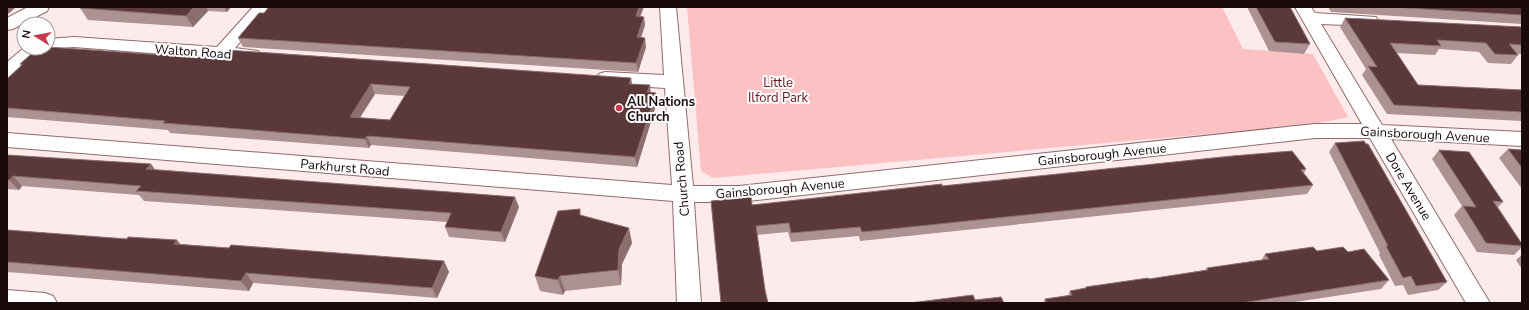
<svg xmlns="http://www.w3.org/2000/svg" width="1529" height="310" font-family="'Nunito Sans',sans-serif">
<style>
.green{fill:#fcc1c2}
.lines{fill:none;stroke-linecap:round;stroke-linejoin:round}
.minor-casing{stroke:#916b6c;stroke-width:2}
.minor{fill:#fff;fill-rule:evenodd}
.wall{fill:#ac9292;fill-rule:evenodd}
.shaded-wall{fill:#8c6e6f}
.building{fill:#5b383a;stroke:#8c6e6f;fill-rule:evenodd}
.poi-dot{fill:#c8384c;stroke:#fdfdfd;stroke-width:1.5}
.labels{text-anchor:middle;stroke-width:4;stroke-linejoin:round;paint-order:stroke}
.street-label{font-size:13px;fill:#190b0c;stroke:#fdfdfd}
.park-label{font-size:13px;fill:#691623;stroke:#fdfdfd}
.poi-label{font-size:13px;font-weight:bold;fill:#190b0c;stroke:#fdfdfd;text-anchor:start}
</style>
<rect width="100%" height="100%" fill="#fdebeb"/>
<!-- green -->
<path class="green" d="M687 7H1222L1243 49 1313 54 1348 117 1309 125 713 178 701 171Z"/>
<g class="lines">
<defs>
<g id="minor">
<path d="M28 7H49L47 11 13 29 7 30V18Z"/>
<path d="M253 7H270L235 48 258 51 261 55 258 59 252 61 74 47 44 49 13 76 7 78V62L24 48H48V39L74 37 217 47Z"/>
<path d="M660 7H676L693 186H739L1315 124H1362L1295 7H1311L1315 13 1376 17 1378 21 1376 25 1370 26 1321 24 1382 125 1522 132V146L1391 139 1490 303H1466L1370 138H1315L739 202H694L701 303H677L673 201 7 147V133L672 185 665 88 605 84 599 82 596 78 599 74 605 72 664 75Z"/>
<path d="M7 290 45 293 53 296 57 303H7Z"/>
</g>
</defs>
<!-- minor casing -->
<use href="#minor" class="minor-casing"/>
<!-- minor -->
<use href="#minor" class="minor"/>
</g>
<!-- wall -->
<g class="wall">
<path d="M82 7H231L227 12 208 11 193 27 88 20 80 8Z"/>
<path d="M1247 7H1290L1310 44 1304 54 1269 51Z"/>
<path d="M1328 7H1522V24L1331 12Z"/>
<path d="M640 16 645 25 641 38 646 47 638 72 243 47 238 38Z"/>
<path d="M1345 18 1522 27V54H1517L1518 55 1511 64 1488 63 1479 52 1439 49 1435 55 1396 53 1418 85 1522 90V121L1387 114 1362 75 1366 69 1340 27Z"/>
<path d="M220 59 631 78 632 84 651 92 657 102 637 167 371 145 369 148 170 133 168 130 7 117V79L21 66 20 64ZM375 94 405 96 390 120 360 118Z"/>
<path d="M1335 143 1447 282 1438 290 1408 295 1403 285 1395 286 1379 255 1380 253 1329 152Z"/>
<path d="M1508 149 1522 150V189L1499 158Z"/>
<path d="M1439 150 1503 202 1498 207 1522 244V247L1514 255 1477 252 1454 215 1462 206 1432 159Z"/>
<path d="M7 155 151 164 155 170 519 207 505 242 449 237 445 227 447 222 144 201 139 195 22 186 19 190 7 189Z"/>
<path d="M1306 169 1304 173 1313 185 1307 194 860 241 859 236 791 242 788 232 757 235 720 303 752 205 942 186Z"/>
<path d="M582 215 632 243 622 264 621 285 565 291 563 295 540 291 535 276Z"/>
<path d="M7 230 127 239 177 240 180 244 229 248 444 261 449 272 437 298 253 283 249 291 7 272Z"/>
<path d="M1317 251 1348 252 1389 280 1381 289 1289 303H1043L1045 299 1068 296 1070 291 1085 289 1086 287 1149 279 1205 270 1207 268 1261 261 1265 254Z"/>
<path d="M1522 255V269L1516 260Z"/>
</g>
<!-- shaded-wall -->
<g class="shaded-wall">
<path d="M7 7H16L7 15Z"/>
<path d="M194 7H206L208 11 193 27 186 16Z"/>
<path d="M224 7H231L227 12Z"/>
<path d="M639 7H644L637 25 636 16Z"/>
<path d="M644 17 645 25 638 46 637 37Z"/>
<path d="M645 38 646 47 638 72 636 63Z"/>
<path d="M631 78 632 87 629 84Z"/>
<path d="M371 84 375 94 354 126 350 117Z"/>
<path d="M650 85 651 95 647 92Z"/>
<path d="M656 93 657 102 637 167 635 157Z"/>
<path d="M367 136 371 145 369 148 365 139Z"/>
<path d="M151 164 158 174 146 169Z"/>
<path d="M13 176 22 186 19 190 9 180Z"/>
<path d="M515 197 519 207 505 242 501 232Z"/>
<path d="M629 228 632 243 622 264 621 285 618 270 619 249Z"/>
<path d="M177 240 185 251 174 244Z"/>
<path d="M444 261 449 272 437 298 432 288Z"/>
<path d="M246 273 253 283 249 291 241 281Z"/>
<path d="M560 276 565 291 563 295 558 280Z"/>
</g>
<!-- building -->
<g class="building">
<path d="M82 7H194L186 16 80 8Z"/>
<path d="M269 7H639L636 16 644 17 637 37 645 38 636 63 238 38 259 13H264Z"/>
<path d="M1256 7H1290L1310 44 1275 42Z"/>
<path d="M1391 7H1522V15Z"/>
<path d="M1345 18 1522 27V45L1509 44 1518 55 1495 54 1486 43 1437 40 1441 46 1390 43 1418 85 1522 90V112L1394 105 1368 66 1377 67Z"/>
<path d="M48 47 220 59 227 50 631 78 629 84 650 85 647 92 656 93 635 157 367 136 365 139 163 123 165 121 7 108V79L23 64H20L38 48H48ZM371 84 410 87 390 120 350 117Z"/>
<path d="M1364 141 1366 144H1368L1447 282 1416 286 1411 276 1403 278 1386 246H1388L1335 143Z"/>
<path d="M1508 149 1522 150V168Z"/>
<path d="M1439 150 1469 152 1503 202 1493 201 1522 244V246L1486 243 1463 206 1476 207Z"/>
<path d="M1292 151 1306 169 1301 170 1313 185 862 232 860 227 791 233 789 223 756 226 765 290 768 303H721L711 201 751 197 752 205 942 184V186L1232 156Z"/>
<path d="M7 155 151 164 146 169 515 197 501 232 445 227 451 213 136 191 141 186 13 176 9 180H7Z"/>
<path d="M580 209V215L629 228 619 249 618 270 560 276 558 280 535 276 558 211Z"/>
<path d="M7 230 127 239 128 237 177 240 174 244 229 248 231 245 444 261 432 288 246 273 241 281 7 262Z"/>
<path d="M1313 247 1317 251 1343 247 1348 252 1364 249 1389 280 1241 303H1047L1045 299 1072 295 1070 291 1086 288V287L1148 278 1149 279 1208 270 1207 268 1269 259 1265 254Z"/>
<path d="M973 295 975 300 1001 297 1004 303H910Z"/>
</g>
<!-- markers -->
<circle class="poi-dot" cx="619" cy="108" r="4"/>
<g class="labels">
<!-- street labels -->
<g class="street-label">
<text transform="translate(193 51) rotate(4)" y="5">Walton Road</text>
<text transform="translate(1425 134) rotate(3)" y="5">Gainsborough Avenue</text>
<text transform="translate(1102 154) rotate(-6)" y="5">Gainsborough Avenue</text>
<text transform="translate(345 167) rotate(5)" y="5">Parkhurst Road</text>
<text transform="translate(681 179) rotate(-95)" y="5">Church Road</text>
<text transform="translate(1409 186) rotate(59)" y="5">Dore Avenue</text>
<text transform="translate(780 188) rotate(-5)" y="5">Gainsborough Avenue</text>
</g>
<!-- park labels -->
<g class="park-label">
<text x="778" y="87">Little<tspan x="778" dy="15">Ilford Park</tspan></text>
</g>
<!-- poi labels -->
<g class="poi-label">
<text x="627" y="106">All Nations<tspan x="627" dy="15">Church</tspan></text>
</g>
</g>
<!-- border -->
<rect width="1529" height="310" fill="none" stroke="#190b0c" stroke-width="16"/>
<!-- north arrow -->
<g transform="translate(36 36) rotate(281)"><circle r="19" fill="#fdfdfd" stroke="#a29c9d"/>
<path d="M0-3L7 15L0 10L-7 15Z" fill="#c8384c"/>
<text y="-6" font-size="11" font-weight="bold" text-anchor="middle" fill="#190b0c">N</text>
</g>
</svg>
